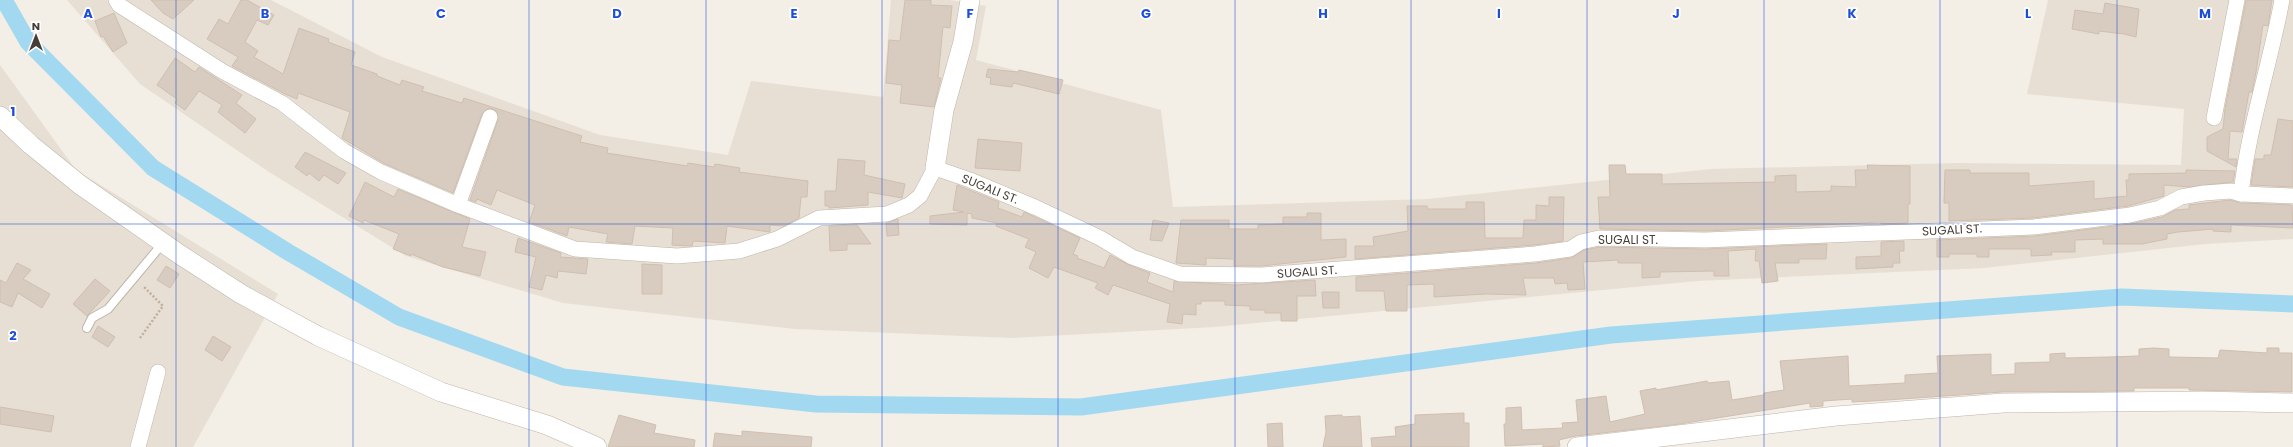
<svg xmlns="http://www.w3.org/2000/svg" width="2293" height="447" font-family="Poppins,sans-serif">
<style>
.residential{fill:#e7dfd4}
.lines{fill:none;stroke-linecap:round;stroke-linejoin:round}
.canal{stroke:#a2d9f0;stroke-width:17}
.building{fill:#d8cbbf;stroke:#d0bfaf}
.service-casing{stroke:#bfb5a9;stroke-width:10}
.minor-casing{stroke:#bfb5a9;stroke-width:16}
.tertiary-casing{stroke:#bfb5a9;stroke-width:20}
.path{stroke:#c1af9a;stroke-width:2.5;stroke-dasharray:2 2;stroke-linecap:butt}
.service{stroke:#fff;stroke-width:8}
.minor{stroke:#fff;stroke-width:15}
.tertiary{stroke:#fff;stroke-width:19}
.grid{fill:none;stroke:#1d4ed8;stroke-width:1;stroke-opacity:0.55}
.labels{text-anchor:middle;stroke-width:3.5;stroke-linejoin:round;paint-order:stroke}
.street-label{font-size:12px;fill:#463e36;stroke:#fff}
.grid-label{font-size:13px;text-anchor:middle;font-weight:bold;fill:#1d4ed8;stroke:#fff;stroke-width:3.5;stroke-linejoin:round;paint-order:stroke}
</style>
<rect width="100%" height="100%" fill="#f3eee6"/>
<!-- residential -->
<g class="residential">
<path d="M67 0H271L382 57 600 135 728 155 751 81 883 97 891 0H950L986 6 976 60 1161 110 1173 207 1428 199 1711 169 1959 163 2181 165 2184 109 2027 94 2048 0H2293V239L2205 244 1984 268 1697 281 1215 327 1011 338 795 329 563 303 406 256 269 172 140 84Z"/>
<path d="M0 65 76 170 278 294 193 447H0Z"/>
</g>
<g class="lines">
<!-- canal -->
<path class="canal" d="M4 0 28 42 153 168 288 252 399 317 563 377 816 404 1081 407 1611 335 2122 297 2293 304"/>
</g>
<!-- building -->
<g class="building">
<path d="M151 0H194L173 19 163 13Z"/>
<path d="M241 0H247L274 15 268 25 257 20 245 42 258 51 254 57 283 74 299 28 329 39 328 42 355 52 351 65 377 74V76L400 85 402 80 424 87 422 91 462 103 464 98 582 136 580 142 608 148 607 153 687 166 688 163 714 167 715 164 740 168 739 172 808 181 807 197H801L799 218 784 226 770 225V232L727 226 725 243 693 241 692 246H690L672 245 673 228 635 226 632 244 606 242 608 234 569 227 567 236 529 222 535 205 497 190 491 205 477 199 476 202 470 200 498 120 497 111 489 108 482 114 453 193 385 164 342 138 350 112 298 93 297 99 285 94 232 66 238 57 207 39 219 19 228 24Z"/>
<path d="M905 0H931V5L952 6 950 28 943 27 938 78H941L934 107 900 103 902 85 886 83 889 40 900 41Z"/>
<path d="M2246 0H2272L2268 26 2263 25 2256 72 2252 92H2249L2242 132 2230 131 2228 159H2237L2236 167 2207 151V137L2223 129 2225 109Z"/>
<path d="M2105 3 2139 9 2136 37 2124 34 2099 31V34L2072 29 2075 10 2103 14Z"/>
<path d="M114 13 127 43 113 52 103 36 101 37 95 21Z"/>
<path d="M175 58 195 72 199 67 242 95 236 103 256 119 245 133 218 112 222 105 199 91 185 110 175 103 177 99 157 85Z"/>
<path d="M988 69 1018 72 1019 70 1063 80 1059 94 1013 83 1012 87 990 84 991 78 986 77Z"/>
<path d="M2278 119 2293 121V187L2251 185 2255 159H2264V155H2271Z"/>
<path d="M978 139 1022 143 1020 171 975 168Z"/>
<path d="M305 152 346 173 338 184 324 175 319 181 309 173 307 176 295 167Z"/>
<path d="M838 159 865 161 864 175 905 184 902 198 868 192V205L829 208V206H825V191H836Z"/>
<path d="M1609 165H1625L1626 174H1662V184L1775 182V176L1796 175V192L1831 191V186L1856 187 1855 170H1868L1867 165 1910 166V204H1908V223L1881 224V222L1705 231 1600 229 1598 197H1610Z"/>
<path d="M1945 170H1970V173H2029V186L2094 181V199L2127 196 2126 180H2129V174L2186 173V170L2235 171 2233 182 2189 187 2164 185V196L2128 206 2033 218 1949 221V203H1944Z"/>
<path d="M365 182 394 197 398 189 470 219 462 247 486 252 480 276 443 267 411 254V256L393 249 399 234 364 220 363 223 349 216Z"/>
<path d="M957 185 999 202 998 208 1022 217 1024 212 1080 238 1073 254 1078 256 1077 258 1104 268 1110 255 1129 265 1150 273 1147 282 1173 292 1174 281 1234 285 1315 280 1316 296H1297V321H1281V313H1265V310H1250V306L1225 305V301H1201V304H1196V315L1183 314 1182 324 1167 322 1170 304 1113 285 1108 295 1095 288 1098 283 1054 267 1048 278 1029 268 1036 252 1025 247 1029 239 996 226 997 223 972 218V214L967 213V225L930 224V216L964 212 953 210Z"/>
<path d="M1549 197H1564L1563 241 1534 245 1355 259V246H1374L1373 237 1408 231 1407 206H1427L1428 209H1466V202H1484L1485 238H1523L1524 220H1536V205L1549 206Z"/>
<path d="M2230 200 2241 203 2292 205 2293 228 2231 225V232L2213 231V229L2178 232 2167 234V239L2142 244H2103V239L2075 240V252H2051L2052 255 2031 256V249H1989V257H1977V254H1949V257H1937V240L2035 236 2131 224 2162 217 2175 210 2189 209V205Z"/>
<path d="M1307 213H1321V240L1346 239V257L1261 266H1234V259L1206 258V265L1176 263 1181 220H1229V229H1258V225L1283 224V217H1307Z"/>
<path d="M898 219 899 235 887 236 886 223Z"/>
<path d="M1153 220 1169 223 1162 241 1150 240Z"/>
<path d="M857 225 871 244H847V250L830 251 829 226Z"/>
<path d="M518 238 561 253 560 257 588 259 586 274 558 271 557 278 546 275 542 290 529 287 536 257 515 252Z"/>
<path d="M1904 241V251H1899L1900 263H1893V267L1856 269V257L1881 256V242Z"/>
<path d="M1827 244 1826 259H1799V263H1775L1778 281 1762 283 1759 261H1755L1756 249 1728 251 1729 276H1714V271L1660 272V277L1642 278V263H1618V260L1583 262 1585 289 1568 290 1567 283 1555 284 1554 278H1523L1526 295 1486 294 1434 297V284L1407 285V311H1386L1384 291H1356V277L1536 263 1571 258 1584 250 1600 247 1705 249Z"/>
<path d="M17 263 31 270 23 279 50 294 42 308 18 293 12 307 0 302V280L6 283Z"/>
<path d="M642 264 662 265V294H642Z"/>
<path d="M166 266 179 274 170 288 157 280Z"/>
<path d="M95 279 110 291 87 316 73 304Z"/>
<path d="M1322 292H1339V308H1323Z"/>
<path d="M98 326 115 337 108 347 92 337Z"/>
<path d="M213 336 231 347 222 361 205 350Z"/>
<path d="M2154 348 2169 349V357L2218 358 2220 350 2267 353V348H2279V353H2292V392L2189 390V388H2134V391L2002 392 1873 401 1852 402V399L1823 401V406L1810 407V403L1680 424 1576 436 1559 440 1560 446 1543 447V444L1505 446 1504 424H1506V408L1521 407 1522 430 1563 428 1562 423 1578 422 1576 400 1606 396 1610 422 1645 414 1640 391 1656 388V390L1707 381 1708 383 1729 381 1732 400 1764 395V393L1784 390 1780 361 1848 356 1849 386 1905 383V375L1938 373 1937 356 1991 354V375L2015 374V363L2050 362V354L2065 353V358L2109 357 2139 356V349Z"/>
<path d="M0 407 54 416 51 432 0 424Z"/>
<path d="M1464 413V423H1469V447H1372L1371 438 1396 436 1395 427 1415 424V415Z"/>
<path d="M619 415 656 425 654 433 695 440 694 447H608Z"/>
<path d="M1342 415V417L1360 416 1362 447H1323L1326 432 1325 416Z"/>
<path d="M1282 423 1283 447H1268L1267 424Z"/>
<path d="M742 431 812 437 811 447H713L715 433 742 436Z"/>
</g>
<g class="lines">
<defs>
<path id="service" d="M87 328 92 318 108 309 163 243"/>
<g id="minor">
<path d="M116 0 119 5 222 71 282 103 344 151 381 172 458 205 575 249 677 256 739 251 777 239 819 218 887 214 909 205 920 196 935 168 970 180 1037 208 1100 238 1132 257 1180 274 1261 275 1535 254 1570 249 1581 242 1599 238 1705 240 2034 227 2130 215 2160 208 2181 197 2204 193 2231 191 2241 194 2293 196"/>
<path d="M2214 118 2237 0"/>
<path d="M2241 194C2248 129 2270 65 2282 0"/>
<path d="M458 205 490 117"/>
<path d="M138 447 158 372"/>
</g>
<g id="tertiary">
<path d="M0 116 31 145 79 184 179 254 241 294 318 336 441 392 547 425 597 447"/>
<path d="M935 168 944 110 963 42 970 0"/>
<path d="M1577 447 1836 416 2003 403 2203 401 2293 403"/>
</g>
</defs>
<!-- service casing -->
<use href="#service" class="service-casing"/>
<!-- minor casing -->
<use href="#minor" class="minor-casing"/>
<!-- tertiary casing -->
<use href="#tertiary" class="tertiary-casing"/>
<!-- path -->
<path class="path" d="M140 338 163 306 143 286"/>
<!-- service -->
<use href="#service" class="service"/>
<!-- minor -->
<use href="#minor" class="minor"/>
<!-- tertiary -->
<use href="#tertiary" class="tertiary"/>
</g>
<!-- grid -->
<path class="grid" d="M176 0V447M353 0V447M529 0V447M706 0V447M882 0V447M1058 0V447M1235 0V447M1411 0V447M1587 0V447M1764 0V447M1940 0V447M2117 0V447M0 224H2293"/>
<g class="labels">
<!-- street labels -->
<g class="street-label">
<text transform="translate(990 189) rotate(22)" y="4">SUGALI ST.</text>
<text transform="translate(1952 230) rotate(-3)" y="4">SUGALI ST.</text>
<text x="1628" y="244">SUGALI ST.</text>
<text transform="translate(1307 272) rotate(-4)" y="4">SUGALI ST.</text>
</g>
</g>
<g class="grid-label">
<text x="88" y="18">A</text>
<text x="265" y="18">B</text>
<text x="441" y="18">C</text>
<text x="617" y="18">D</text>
<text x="794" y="18">E</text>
<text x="970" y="18">F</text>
<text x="1146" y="18">G</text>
<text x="1323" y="18">H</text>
<text x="1499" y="18">I</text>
<text x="1676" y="18">J</text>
<text x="1852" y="18">K</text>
<text x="2028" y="18">L</text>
<text x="2205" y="18">M</text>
<text x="13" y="116">1</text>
<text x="13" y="340">2</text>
</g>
<!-- north arrow -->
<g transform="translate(36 36)" stroke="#ffffff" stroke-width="3" paint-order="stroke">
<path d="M0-3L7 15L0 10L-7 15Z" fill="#463e36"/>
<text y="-6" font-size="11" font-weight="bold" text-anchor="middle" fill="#463e36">N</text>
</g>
</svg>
